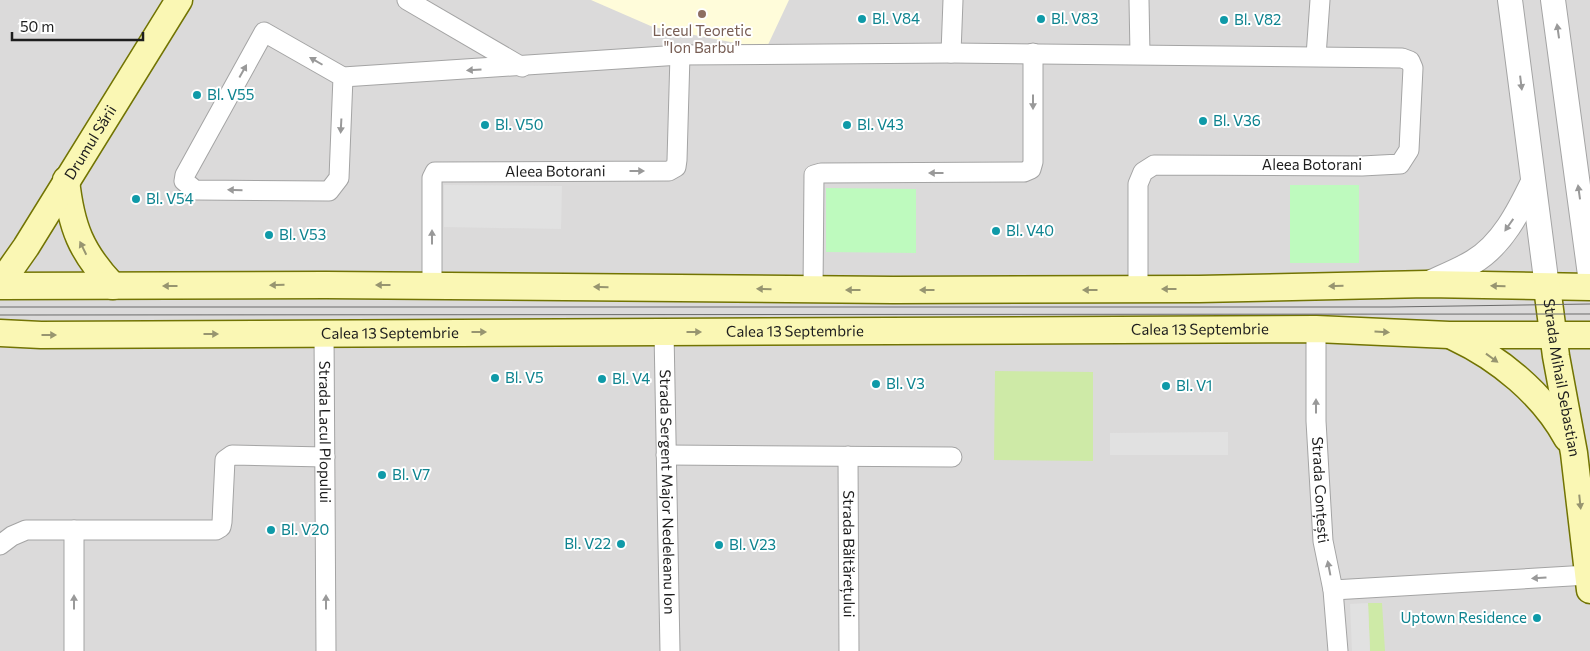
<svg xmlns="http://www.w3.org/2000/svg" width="1590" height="651" font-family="Commissioner,sans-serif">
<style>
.residential{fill:#dbdada}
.education{fill:#fffcda}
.grass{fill:#ceeaa7}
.park{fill:#befabe}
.parking{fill:#e1e1e1}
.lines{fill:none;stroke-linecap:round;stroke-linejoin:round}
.minor-casing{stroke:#a4a4a4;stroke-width:21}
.tertiary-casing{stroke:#a4a4a4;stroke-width:26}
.secondary-casing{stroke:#727403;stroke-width:29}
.minor{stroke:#fff;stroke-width:19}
.tertiary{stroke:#fff;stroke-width:24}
.secondary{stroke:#faf7b4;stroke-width:26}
.tram{stroke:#6b6b6b;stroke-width:1}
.oneway{fill:#999}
.oneway2{fill:#979570}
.education-dot{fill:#8d6e63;stroke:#fff;stroke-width:2}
.culture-dot{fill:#0f9aa8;stroke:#fff;stroke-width:2}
.labels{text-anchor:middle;stroke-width:4;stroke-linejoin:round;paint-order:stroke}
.culture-label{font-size:15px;fill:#0d838f;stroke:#fff;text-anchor:start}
.education-label{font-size:15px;fill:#785e54;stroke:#fff}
.street-label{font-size:15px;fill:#1d1d1d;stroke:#fff}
</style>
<rect width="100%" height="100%" fill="#eee9e2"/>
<!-- residential -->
<rect class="residential" x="0" y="0" width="1590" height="651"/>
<!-- education -->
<path class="education" d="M591 0H789L766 49 653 27Z"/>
<!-- grass -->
<g class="grass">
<path d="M995 371 1093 372V461L994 460Z"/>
<path d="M1368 603H1382L1385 651H1370Z"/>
</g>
<!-- park -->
<g class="park">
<rect x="1290" y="185" width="69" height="78"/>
<path d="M826 188 916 189V253L826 252Z"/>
</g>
<!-- parking -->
<g class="parking">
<path d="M444 185 562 186 561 229 444 227Z"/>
<path d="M1228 432V455H1110V433Z"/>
<path d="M1368 603 1370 651H1352L1350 604Z"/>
</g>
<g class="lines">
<defs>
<g id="minor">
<path d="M407 0 522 67"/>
<path d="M1139 0 1140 54"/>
<path d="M951 53 953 0"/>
<path d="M1316 56 1320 0"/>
<path d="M343 77 339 178 329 191 195 190 184 181 185 175 264 32 343 77 680 55 951 53 1402 58 1410 61 1413 68 1409 150 1400 164 1362 166 1154 165 1143 172 1138 184V289"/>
<path id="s1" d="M432 285V178L435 172 669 171 676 167 677 160 680 55"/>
<path d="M813 290 814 175 821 173 1024 172 1031 169 1033 162V53"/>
<path id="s2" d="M1316 329V421L1323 541 1333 590 1338 651"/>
<path id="s3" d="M664 332 670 651"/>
<path id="s4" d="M324 333 326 651"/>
<path d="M666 455 952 457"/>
<path id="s5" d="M848 456 849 651"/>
<path d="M74 530V651"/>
<path d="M0 545 12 536 26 530H216L221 527 222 522 225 460 232 455 325 457"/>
<path d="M1333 590 1588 575"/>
</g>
<g id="tertiary">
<path d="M1510 0 1547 287"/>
<path d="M1553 0 1590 275"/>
<path d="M1427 284C1442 277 1458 271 1473 262 1502 245 1519 211 1533 182"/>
</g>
<g id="secondary">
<path d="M66 180C71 227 81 252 113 286"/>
<path id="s6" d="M0 284 26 247 179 0"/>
<path d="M0 286 326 285 893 290 1199 289 1427 284 1590 287"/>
<path id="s7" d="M1547 287 1556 356 1574 453 1590 590"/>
<path id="s8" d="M0 333 41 335 1316 329 1449 335H1590"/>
<path d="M1454 337C1499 358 1543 394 1567 438"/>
</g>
</defs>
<!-- minor casing -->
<use href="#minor" class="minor-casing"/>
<!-- tertiary casing -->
<use href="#tertiary" class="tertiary-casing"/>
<!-- secondary casing -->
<use href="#secondary" class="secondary-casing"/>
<!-- minor -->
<use href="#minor" class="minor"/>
<!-- tertiary -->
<use href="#tertiary" class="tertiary"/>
<!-- secondary -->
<use href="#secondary" class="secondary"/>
<!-- tram -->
<g class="tram">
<path d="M0 307H1390L1590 304"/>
<path d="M0 315 1590 314"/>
</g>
</g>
<!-- one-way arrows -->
<defs><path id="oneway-solid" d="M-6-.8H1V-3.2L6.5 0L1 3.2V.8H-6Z" transform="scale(1.25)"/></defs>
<g class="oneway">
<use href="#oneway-solid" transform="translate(1558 31) rotate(-98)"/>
<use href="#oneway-solid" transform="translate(316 61) rotate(-150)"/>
<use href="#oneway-solid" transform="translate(474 70) rotate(177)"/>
<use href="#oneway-solid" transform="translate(243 71) rotate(-61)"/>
<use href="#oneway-solid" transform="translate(1521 83) rotate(83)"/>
<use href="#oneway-solid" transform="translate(1033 102) rotate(90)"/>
<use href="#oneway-solid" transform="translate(341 126) rotate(93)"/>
<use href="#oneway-solid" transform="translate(637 171)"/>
<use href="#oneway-solid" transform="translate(936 173) rotate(180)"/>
<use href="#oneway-solid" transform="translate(235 190) rotate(-179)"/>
<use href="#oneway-solid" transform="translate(1579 192) rotate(-98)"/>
<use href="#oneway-solid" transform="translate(1509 225) rotate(125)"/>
<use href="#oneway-solid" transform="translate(432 237) rotate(-90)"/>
<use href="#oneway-solid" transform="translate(1316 406) rotate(-90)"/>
<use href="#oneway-solid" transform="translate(1329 568) rotate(-101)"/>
<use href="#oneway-solid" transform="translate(1539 578) rotate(176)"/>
<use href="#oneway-solid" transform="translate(74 602) rotate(-90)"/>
<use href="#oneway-solid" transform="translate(326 602) rotate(-90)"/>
</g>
<g class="oneway2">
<use href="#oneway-solid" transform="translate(83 248) rotate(-116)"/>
<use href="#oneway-solid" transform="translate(277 285) rotate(179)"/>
<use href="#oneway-solid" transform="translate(383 285) rotate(-180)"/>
<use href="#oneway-solid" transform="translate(170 286) rotate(180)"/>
<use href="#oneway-solid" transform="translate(1336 286) rotate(179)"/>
<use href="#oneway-solid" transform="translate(1498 286) rotate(-179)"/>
<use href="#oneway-solid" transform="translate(601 287) rotate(-179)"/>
<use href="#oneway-solid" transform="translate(764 289) rotate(-179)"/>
<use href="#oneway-solid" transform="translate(1169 289) rotate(180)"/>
<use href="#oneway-solid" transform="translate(853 290) rotate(-180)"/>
<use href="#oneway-solid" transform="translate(927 290) rotate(180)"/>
<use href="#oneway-solid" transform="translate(1090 290) rotate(180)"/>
<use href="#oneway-solid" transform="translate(479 332)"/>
<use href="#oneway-solid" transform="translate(694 332)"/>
<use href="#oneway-solid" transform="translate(1382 332) rotate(3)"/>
<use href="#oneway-solid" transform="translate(211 334)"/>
<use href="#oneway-solid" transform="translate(49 335)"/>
<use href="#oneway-solid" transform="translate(1492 358) rotate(36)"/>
<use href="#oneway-solid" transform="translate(1580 502) rotate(84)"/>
</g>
<!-- markers -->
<circle class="education-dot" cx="702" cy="14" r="5"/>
<g class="culture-dot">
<circle cx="862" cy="19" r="5"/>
<circle cx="1041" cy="19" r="5"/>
<circle cx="1224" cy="20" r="5"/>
<circle cx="197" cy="95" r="5"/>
<circle cx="1203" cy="121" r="5"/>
<circle cx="485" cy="125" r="5"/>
<circle cx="847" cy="125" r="5"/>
<circle cx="136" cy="199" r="5"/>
<circle cx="996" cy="231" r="5"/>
<circle cx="269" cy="235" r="5"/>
<circle cx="495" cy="378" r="5"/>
<circle cx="602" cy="379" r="5"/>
<circle cx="876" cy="384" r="5"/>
<circle cx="1166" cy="386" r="5"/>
<circle cx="382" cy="475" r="5"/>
<circle cx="271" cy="530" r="5"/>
<circle cx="621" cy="544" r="5"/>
<circle cx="719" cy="545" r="5"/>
<circle cx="1537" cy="618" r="5"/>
</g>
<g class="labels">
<!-- culture labels -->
<g class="culture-label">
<text x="872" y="24">Bl. V84</text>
<text x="1051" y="24">Bl. V83</text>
<text x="1234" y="25">Bl. V82</text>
<text x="207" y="100">Bl. V55</text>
<text x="1213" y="126">Bl. V36</text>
<text x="495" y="130">Bl. V50</text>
<text x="857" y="130">Bl. V43</text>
<text x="146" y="204">Bl. V54</text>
<text x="1006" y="236">Bl. V40</text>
<text x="279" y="240">Bl. V53</text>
<text x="505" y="383">Bl. V5</text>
<text x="612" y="384">Bl. V4</text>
<text x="886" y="389">Bl. V3</text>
<text x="1176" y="391">Bl. V1</text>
<text x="392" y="480">Bl. V7</text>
<text x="281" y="535">Bl. V20</text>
<text x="611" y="549" text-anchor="end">Bl. V22</text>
<text x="729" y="550">Bl. V23</text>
<text x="1527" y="623" text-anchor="end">Uptown Residence</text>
</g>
<!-- education labels -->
<g class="education-label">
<text x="702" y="36">Liceul Teoretic<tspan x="702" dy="17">"Ion Barbu"</tspan></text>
</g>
<!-- street labels -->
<g class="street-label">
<text dy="5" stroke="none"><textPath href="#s6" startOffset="168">Drumul Sării</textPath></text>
<text x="1312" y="170">Aleea Botorani</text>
<text dy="5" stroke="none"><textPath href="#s1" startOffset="234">Aleea Botorani</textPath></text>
<text dy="5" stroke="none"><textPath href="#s8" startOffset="1200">Calea 13 Septembrie</textPath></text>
<text dy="5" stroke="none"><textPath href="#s8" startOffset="795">Calea 13 Septembrie</textPath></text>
<text dy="5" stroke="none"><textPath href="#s8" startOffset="390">Calea 13 Septembrie</textPath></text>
<text dy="5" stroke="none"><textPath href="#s7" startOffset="92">Strada Mihail Sebastian</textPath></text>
<text dy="5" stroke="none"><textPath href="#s4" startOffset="99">Strada Lacul Plopului</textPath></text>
<text dy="5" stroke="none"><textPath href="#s2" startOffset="161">Strada Conțești</textPath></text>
<text dy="5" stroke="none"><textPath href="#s3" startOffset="160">Strada Sergent Major Nedeleanu Ion</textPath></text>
<text dy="5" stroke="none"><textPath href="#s5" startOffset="98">Strada Băltărețului</textPath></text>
</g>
</g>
<!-- scale -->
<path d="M12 32v8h131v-8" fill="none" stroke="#1d1d1d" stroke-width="2.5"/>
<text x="20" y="32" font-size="15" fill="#1d1d1d" stroke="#ffffff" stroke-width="4" paint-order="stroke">50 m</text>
</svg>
